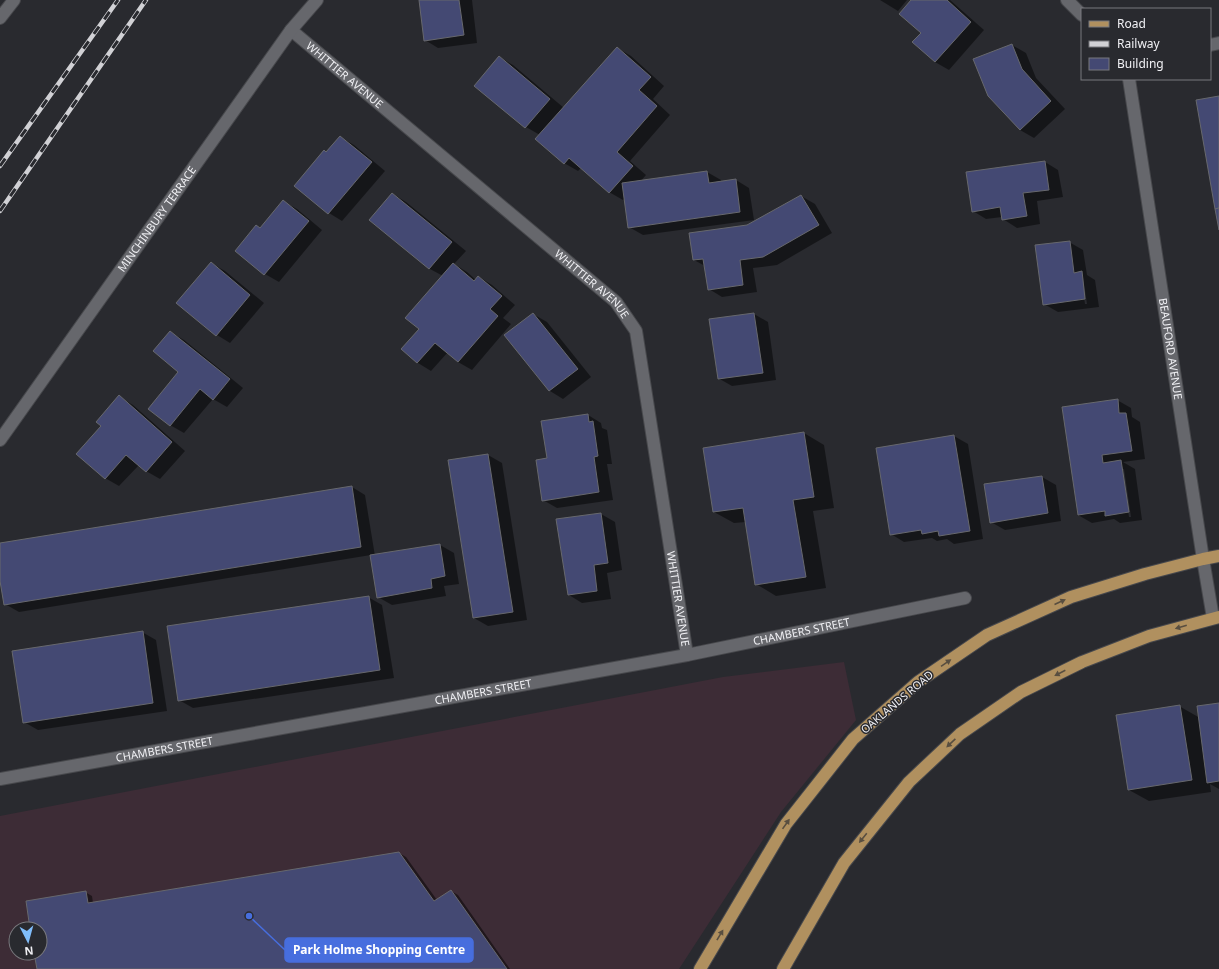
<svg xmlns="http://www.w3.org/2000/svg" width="1219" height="969" font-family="'Noto Sans',sans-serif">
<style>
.commercial{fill:#3d2c36;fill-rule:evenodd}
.shadow{fill:#0007;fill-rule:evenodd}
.building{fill:#444973;stroke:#67686d}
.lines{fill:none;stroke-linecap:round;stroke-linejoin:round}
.minor-casing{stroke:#47484c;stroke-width:14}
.major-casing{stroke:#47484c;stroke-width:14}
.minor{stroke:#66676c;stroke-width:12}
.major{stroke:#b0905f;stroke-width:12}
.rail-casing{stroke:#d1d1d5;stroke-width:4.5}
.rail{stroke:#292a2f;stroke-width:3;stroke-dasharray:9;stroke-linecap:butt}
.oneway{fill:#584e40}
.labels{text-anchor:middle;stroke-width:3;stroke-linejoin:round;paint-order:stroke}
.street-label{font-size:11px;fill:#f0f0f4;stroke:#292a2f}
.leader{fill:none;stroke:#476ede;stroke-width:1.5}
.callout-dot{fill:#476ede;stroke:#292a2f;stroke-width:1.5}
.callout{fill:#476ede;stroke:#476ede;stroke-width:1.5}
.callout-label{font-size:12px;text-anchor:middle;font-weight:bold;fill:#fff}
</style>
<rect width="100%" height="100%" fill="#292a2f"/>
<!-- commercial -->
<path class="commercial" d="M844 662 856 720 781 812 679 969H0V816L723 677ZM16 929H40V953H16Z"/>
<!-- shadow -->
<g class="shadow">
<path d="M420 0H472L477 43 438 48 425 40Z"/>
<path d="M880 0H907L898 11Z"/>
<path d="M913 0H950L984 30 949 70 935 62 922 33Z"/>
<path d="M1012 45 1026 53 1036 78 1065 109 1034 138 1020 130Z"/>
<path d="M617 48 631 56 664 86 653 99 670 115 630 161 646 175 640 182 707 172 721 180V182L736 180 749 188 754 220 643 235 629 227 625 198 623 200 609 192 581 168 578 171 564 163 540 135 526 127 476 86 499 57 513 65 564 108Z"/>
<path d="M340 137 354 145 385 171 342 221 329 213 327 153Z"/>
<path d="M1045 162 1058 170 1063 197 1037 201 1040 224 1017 228 1003 219 1002 217 986 219 973 211Z"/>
<path d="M393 194 406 202 466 251 454 264 467 272 476 280 479 277 492 285 515 305 503 318 511 324 472 370 458 362 448 352 431 371 418 363 402 349 421 328 443 276 430 269 371 220Z"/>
<path d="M801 196 815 204 832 233 777 265 753 268 757 292 722 297 709 289 705 266 694 260 748 226Z"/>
<path d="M284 202 297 209 322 230 279 282 265 274 237 251 261 229Z"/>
<path d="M1069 242 1083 250 1087 275 1095 280 1099 307 1058 312 1044 304ZM1081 277H1083L1087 304H1085Z"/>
<path d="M211 263 225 271 264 303 230 343 217 335Z"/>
<path d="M533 314 547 322 591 377 563 399 550 391Z"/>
<path d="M754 314 768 322 776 380 732 386 718 378Z"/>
<path d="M170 332 184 340 243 388 227 407 213 399 184 433 170 425 180 372Z"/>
<path d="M119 397 133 405 185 451 160 479 146 471 139 465 119 486 105 478 102 426Z"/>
<path d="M1117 400 1131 408 1132 417 1140 422 1145 459 1123 462 1135 469 1142 520 1120 523 1114 519 1092 523 1078 515ZM1122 469H1124L1131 517H1129Z"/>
<path d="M588 415 601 423 602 428 607 430 612 464H607L613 500 557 508 543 500 548 459Z"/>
<path d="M804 433 824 445 834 508 813 511 826 588 776 596 756 584 746 522 734 523 714 512Z"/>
<path d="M954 436 968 444 983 539 954 544 947 539 937 541 932 538 904 542 891 534Z"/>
<path d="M488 455 502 463 527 620 488 626 474 618 449 461Z"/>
<path d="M1042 477 1056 485 1061 521 1005 530 991 522Z"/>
<path d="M352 487 365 495 375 556 440 545 454 553 459 584 444 586 446 596 392 605 378 597 371 555 19 612 5 604 0 574V544Z"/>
<path d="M601 514 615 522 622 570 607 573 611 599 582 603 569 595Z"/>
<path d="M368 597 382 605 394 678 193 708 179 700Z"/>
<path d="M142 632 156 640 167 711 38 730 24 722Z"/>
<path d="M1219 704V789L1210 784 1211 792 1149 801 1129 790 1179 706 1200 718Z"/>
<path d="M399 853 406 857 437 900 451 891 458 895 510 969H38L35 953H40V929H31L85 892 92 896 93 903Z"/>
</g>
<!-- building -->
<g class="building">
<path d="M419 0H459L464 35 424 41Z"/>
<path d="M911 0H947L971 22 935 62 912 42 921 33 899 14Z"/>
<path d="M1012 44 1022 69 1051 101 1020 130 988 96 973 59Z"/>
<path d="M617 47 651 77 639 90 657 106 617 152 633 166 609 193 569 158 564 164 535 139Z"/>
<path d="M499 56 550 99 525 128 474 86Z"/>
<path d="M1219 96V208L1215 209 1196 100Z"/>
<path d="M340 136 372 162 328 214 294 186 324 150 326 152Z"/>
<path d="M1045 161 1049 190 1023 193 1027 216 1002 220 1000 207 972 212 966 172Z"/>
<path d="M707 171 709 183 736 179 740 212 628 228 622 183Z"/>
<path d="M392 193 452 242 429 269 369 220Z"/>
<path d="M801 195 819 225 763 257 740 260 743 285 708 290 703 259 693 260 689 233 747 225Z"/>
<path d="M283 200 309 221 264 275 235 251 256 225 260 228Z"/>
<path d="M1219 208V230L1215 209Z"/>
<path d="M1070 241 1074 273 1082 271 1085 299 1043 305 1035 245Z"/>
<path d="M211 262 250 295 216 336 176 303Z"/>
<path d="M453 263 474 281 478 276 502 296 490 309 498 316 458 362 435 343 417 363 401 349 419 329 405 318Z"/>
<path d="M533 313 578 369 549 391 504 335Z"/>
<path d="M754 313 763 373 718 379 709 319Z"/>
<path d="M170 331 230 379 213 400 200 389 170 426 148 409 178 372 153 351Z"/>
<path d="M119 395 172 442 146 472 126 455 105 479 76 454 101 426 96 422Z"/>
<path d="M1118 399 1119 413H1126L1132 451 1102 455 1103 463 1121 460 1129 512 1105 516V511L1078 515 1062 407Z"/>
<path d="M588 414 589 422 593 421 598 456 594 457 599 492 542 501 536 460 547 458 541 421Z"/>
<path d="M804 432 814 497 793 500 806 577 755 585 743 508 713 512 703 448Z"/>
<path d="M954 435 970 531 939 536 938 531 922 534 921 530 890 535 876 448Z"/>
<path d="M488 454 513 612 473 618 448 460Z"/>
<path d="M1042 476 1048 513 990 523 984 484Z"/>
<path d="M352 486 361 547 4 605 0 581V543Z"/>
<path d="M601 513 608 563 594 565 597 591 568 595 556 519Z"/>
<path d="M440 544 445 576 431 579 432 588 377 598 370 555Z"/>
<path d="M369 596 380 670 178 701 167 626Z"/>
<path d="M143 631 153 703 23 723 12 651Z"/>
<path d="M1219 703V781L1207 783 1197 706Z"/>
<path d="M1180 705 1192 780 1128 790 1116 715Z"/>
<path d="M399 852 434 901 451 890 507 969H37L34 953H40V929H30L26 901 86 891 88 903Z"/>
</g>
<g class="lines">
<defs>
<g id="minor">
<path d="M1067 0 1082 15"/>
<path d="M0 18 14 0"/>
<path id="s1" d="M291 30 616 302 636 331 687 655"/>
<path d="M1210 45 1219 43"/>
<path id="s2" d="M1129 79 1203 559 1213 618"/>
<path id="s3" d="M0 440 291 30 317 0"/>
<path id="s4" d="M0 779 687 655 965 598"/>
</g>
<g id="major">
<path d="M700 969 786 824 853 739 918 682 987 635 1071 597 1145 574 1203 559 1219 556"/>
<path d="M783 969 844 863 909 782 960 734 1021 692 1082 662 1149 636 1219 617"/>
</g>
</defs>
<!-- minor casing -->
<use href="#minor" class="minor-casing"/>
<!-- major casing -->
<use href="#major" class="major-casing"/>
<!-- minor -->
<use href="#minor" class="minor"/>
<!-- major -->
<use href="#major" class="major"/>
<defs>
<g id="rail">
<path d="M0 166 118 0"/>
<path d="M0 211 146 0"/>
</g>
</defs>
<!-- rail casing -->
<use href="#rail" class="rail-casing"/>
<!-- rail -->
<use href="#rail" class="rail"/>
</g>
<!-- one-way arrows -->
<defs><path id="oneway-solid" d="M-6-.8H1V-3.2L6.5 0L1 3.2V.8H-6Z"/></defs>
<g class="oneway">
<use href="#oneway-solid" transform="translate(1060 602) rotate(-24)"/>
<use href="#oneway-solid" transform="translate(1181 627) rotate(164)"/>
<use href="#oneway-solid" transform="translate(946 663) rotate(-34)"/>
<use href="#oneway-solid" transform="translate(1060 673) rotate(153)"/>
<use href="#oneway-solid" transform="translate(951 743) rotate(137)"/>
<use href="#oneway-solid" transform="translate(786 824) rotate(-55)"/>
<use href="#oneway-solid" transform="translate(863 838) rotate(129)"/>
<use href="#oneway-solid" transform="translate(720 935) rotate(-59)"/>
</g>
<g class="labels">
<!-- street labels -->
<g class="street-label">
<text dy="4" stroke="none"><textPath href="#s1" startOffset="70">WHITTIER AVENUE</textPath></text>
<text dy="4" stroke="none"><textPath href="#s3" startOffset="271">MINCHINBURY TERRACE</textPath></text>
<text dy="4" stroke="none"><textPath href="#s1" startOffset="394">WHITTIER AVENUE</textPath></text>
<text dy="4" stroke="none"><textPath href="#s2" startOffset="273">BEAUFORD AVENUE</textPath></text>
<text dy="4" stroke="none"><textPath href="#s1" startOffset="730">WHITTIER AVENUE</textPath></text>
<text dy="4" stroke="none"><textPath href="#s4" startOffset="815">CHAMBERS STREET</textPath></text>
<text dy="4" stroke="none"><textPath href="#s4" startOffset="491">CHAMBERS STREET</textPath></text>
<text transform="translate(897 702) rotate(-40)" y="4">OAKLANDS ROAD</text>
<text dy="4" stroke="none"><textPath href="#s4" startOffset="167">CHAMBERS STREET</textPath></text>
</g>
</g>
<!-- callouts -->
<path class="leader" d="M249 916L285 950"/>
<circle class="callout-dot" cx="249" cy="916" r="4"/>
<rect class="callout" x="285" y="938" width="188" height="24" rx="4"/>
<g class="callout-label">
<text x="379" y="954">Park Holme Shopping Centre</text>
</g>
<!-- legend -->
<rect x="1081" y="8" width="130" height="72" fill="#292a2f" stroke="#79797e"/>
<rect x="1089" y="21" width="20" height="6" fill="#b0905f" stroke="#79797e"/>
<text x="1117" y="28" font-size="12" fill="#f0f0f4">Road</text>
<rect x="1089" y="41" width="20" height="6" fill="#d1d1d5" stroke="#79797e"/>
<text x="1117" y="48" font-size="12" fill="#f0f0f4">Railway</text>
<rect x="1089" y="58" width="20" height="12" fill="#444973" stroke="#79797e"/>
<text x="1117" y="68" font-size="12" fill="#f0f0f4">Building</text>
<!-- north arrow -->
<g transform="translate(28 941) rotate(174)"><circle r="19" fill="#292a2f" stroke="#79797e"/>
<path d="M0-3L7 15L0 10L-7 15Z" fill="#80bdfa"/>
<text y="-6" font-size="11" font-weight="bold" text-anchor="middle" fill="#f0f0f4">N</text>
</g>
</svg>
